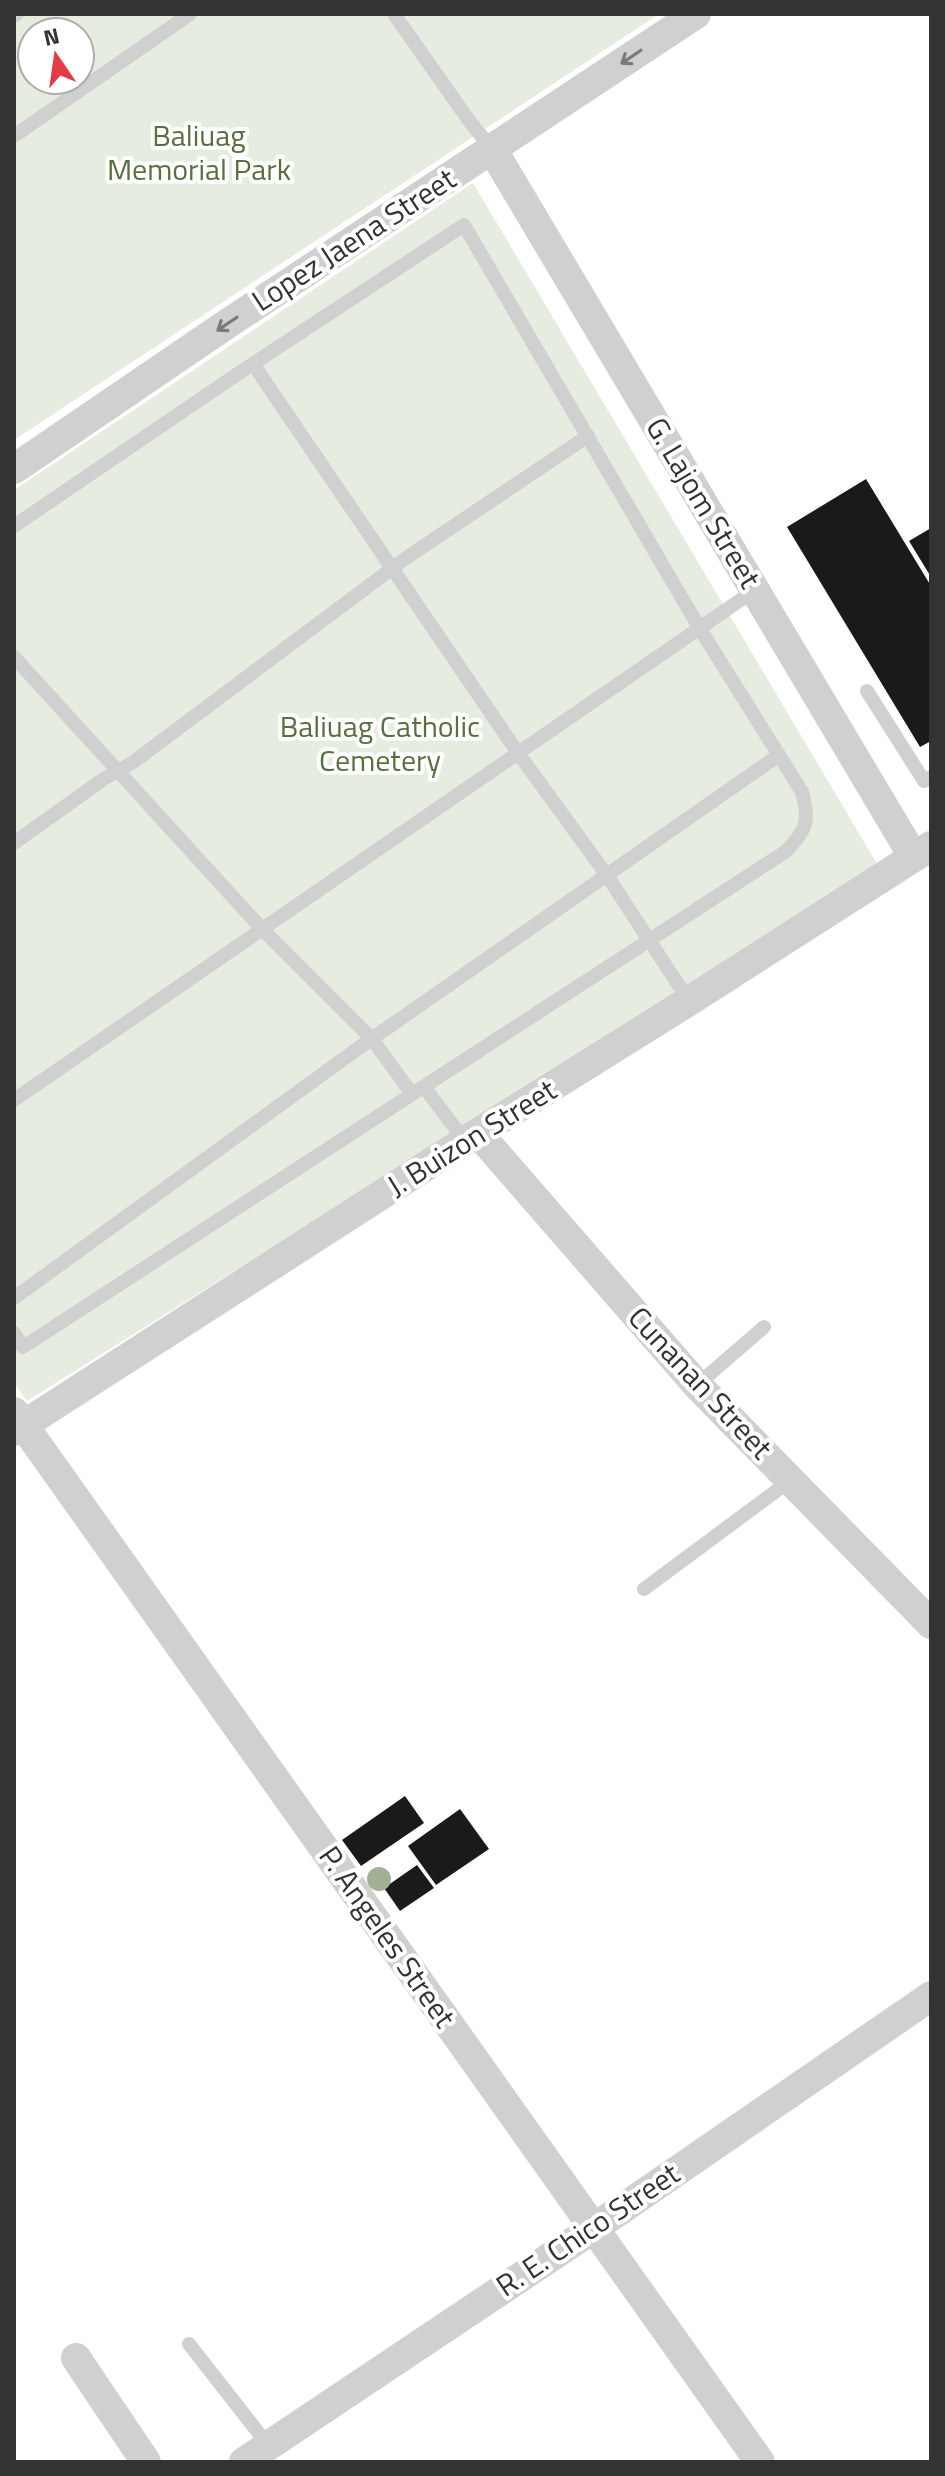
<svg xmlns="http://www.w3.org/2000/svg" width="945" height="2476" font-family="'Titillium Web',sans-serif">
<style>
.green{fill:#e6ecdf;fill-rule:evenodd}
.building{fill:#1a1a1a}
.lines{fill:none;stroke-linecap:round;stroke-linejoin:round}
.lane{stroke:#d0d0d0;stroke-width:14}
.street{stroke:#d0d0d0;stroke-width:30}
.tree{fill:#a2b095}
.oneway{stroke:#7a7a7a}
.labels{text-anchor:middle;stroke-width:8;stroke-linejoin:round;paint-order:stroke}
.park-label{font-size:30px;fill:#56703f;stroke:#fff}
.street-label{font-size:30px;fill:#333;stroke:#fff}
</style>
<rect width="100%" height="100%" fill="#fff"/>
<!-- green -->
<g class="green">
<path d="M14 14H659L14 440ZM32 32H80V80H32Z"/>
<path d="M473 183 879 867 27 1401 14 1383V490Z"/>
</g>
<!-- building -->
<g class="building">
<path d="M866 479 931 586V741L920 747 787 527Z"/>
<path d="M931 528V577L909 541Z"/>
<path d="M405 1796 424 1823 361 1866 342 1840Z"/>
<path d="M460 1809 489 1849 436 1885 408 1846Z"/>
<path d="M417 1865 434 1888 400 1911 384 1888Z"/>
</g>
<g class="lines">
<!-- lane -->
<g class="lane">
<path d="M394 14 470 122 492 149"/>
<path d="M14 16 17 14"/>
<path d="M14 136 190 14"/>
<path d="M253 364 518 753 606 874 689 1001"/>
<path d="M14 526 239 373 464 225 700 629 802 792C810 821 807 830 785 852L23 1347 14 1333"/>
<path d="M14 657 263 930 372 1039 412 1094"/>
<path d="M867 691 924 781 931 777"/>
<path d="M14 843 105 778 132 763 406 558 588 436"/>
<path d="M424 1087 465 1141"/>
<path d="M14 1100 755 590"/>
<path d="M14 1298 360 1047 779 755"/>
<path d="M697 1385 764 1327"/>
<path d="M644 1589 791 1480"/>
<path d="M189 2344 268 2445"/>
</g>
<!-- street -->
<g class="street">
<path d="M492 149 913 856"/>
<path d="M14 469 224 326 696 14"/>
<path d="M478 1133 697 1385 931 1624"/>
<path d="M14 1412 760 2462"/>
<path d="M14 1431 465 1141 689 1001 931 846"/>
<path d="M76 2358 146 2462"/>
<path d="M244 2462 594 2228 931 1996"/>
</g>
</g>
<!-- trees -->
<circle class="tree" cx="379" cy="1879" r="12"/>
<!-- one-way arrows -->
<defs><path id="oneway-shaft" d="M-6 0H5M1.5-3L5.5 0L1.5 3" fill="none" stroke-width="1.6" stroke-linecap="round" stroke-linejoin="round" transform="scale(2)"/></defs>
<g class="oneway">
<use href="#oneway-shaft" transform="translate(631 57) rotate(146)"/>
<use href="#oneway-shaft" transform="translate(227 324) rotate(146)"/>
</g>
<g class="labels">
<!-- park labels -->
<g class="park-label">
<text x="199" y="146">Baliuag<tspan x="199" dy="34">Memorial Park</tspan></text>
<text x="380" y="737">Baliuag Catholic<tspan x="380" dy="34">Cemetery</tspan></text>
</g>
<!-- street labels -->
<g class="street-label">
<text transform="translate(354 240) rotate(-33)" y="10">Lopez Jaena Street</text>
<text transform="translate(703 503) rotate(59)" y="10">G. Lajom Street</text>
<text transform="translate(472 1138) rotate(-32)" y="10">J. Buizon Street</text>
<text transform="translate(700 1383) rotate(47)" y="10">Cunanan Street</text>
<text transform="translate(387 1937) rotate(55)" y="10">P. Angeles Street</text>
<text transform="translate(588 2230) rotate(-34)" y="10">R. E. Chico Street</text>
</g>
</g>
<!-- border -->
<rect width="945" height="2476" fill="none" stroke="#333333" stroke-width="32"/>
<!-- north arrow -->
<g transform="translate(56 56) rotate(347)"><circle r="38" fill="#ffffff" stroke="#adadad" stroke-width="2"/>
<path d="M0-6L14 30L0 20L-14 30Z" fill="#e63946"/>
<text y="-12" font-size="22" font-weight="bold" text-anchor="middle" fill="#333333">N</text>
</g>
</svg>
